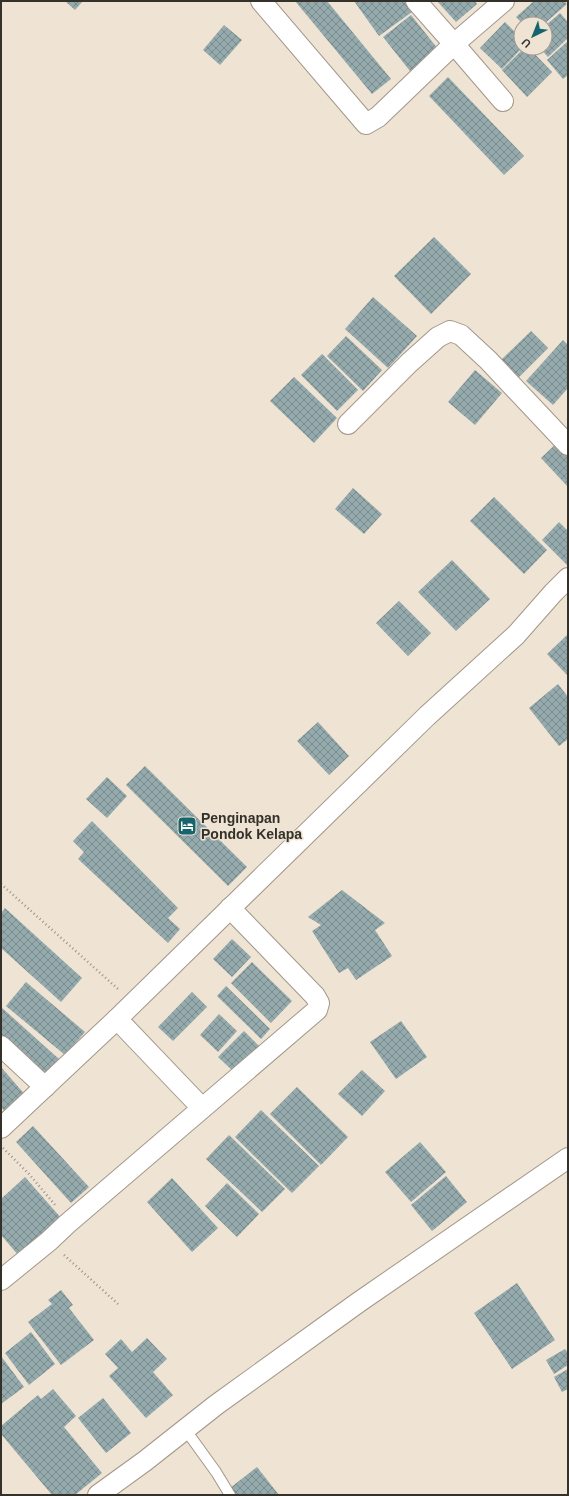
<svg xmlns="http://www.w3.org/2000/svg" width="569" height="1496" font-family="Arial,sans-serif">
<style>
.building{fill:url(#building-cross-hatch)}
.lines{fill:none;stroke-linecap:round;stroke-linejoin:round}
.service-casing{stroke:#a29789;stroke-width:12}
.minor-casing{stroke:#a29789;stroke-width:22}
.path{stroke:#9a9287;stroke-width:2.5;stroke-dasharray:1 3;stroke-linecap:butt}
.service{stroke:#fff;stroke-width:10}
.minor{stroke:#fff;stroke-width:20}
.labels{text-anchor:middle;stroke-width:3;stroke-linejoin:round;paint-order:stroke}
.poi-label{font-size:14px;font-weight:bold;fill:#34302a;stroke:#efe3d4;text-anchor:start}
</style>
<defs>
<pattern id="building-cross-hatch" width="8" height="8" patternUnits="userSpaceOnUse"><rect width="8" height="8" fill="#95aaad"/><path d="M0 0l8 8M0 8l8-8" fill="none" stroke="#7a8b8d"/></pattern>
</defs>
<rect width="100%" height="100%" fill="#efe3d4"/>
<!-- building -->
<g class="building">
<path d="M65 1H83L75 10Z"/>
<path d="M295 1H327L391 79 372 94Z"/>
<path d="M354 1H410L416 9 379 36Z"/>
<path d="M437 1H475L477 4 456 22Z"/>
<path d="M534 1H564L567 4 544 24H523L516 17Z"/>
<path d="M560 13 568 22V38L548 57 540 48H545V26Z"/>
<path d="M411 15 438 49 410 71 383 37Z"/>
<path d="M505 22 521 38V49L502 69 480 48Z"/>
<path d="M224 25 242 40 220 65 203 50Z"/>
<path d="M568 41V75L563 79 547 60Z"/>
<path d="M524 48H529L552 72 527 97 502 70Z"/>
<path d="M448 77 524 156 504 175 429 96Z"/>
<path d="M434 237 471 274 431 314 394 276Z"/>
<path d="M373 297 417 336 388 368 345 329Z"/>
<path d="M531 331 548 348 517 379 499 362Z"/>
<path d="M346 336 382 370 363 391 327 356Z"/>
<path d="M563 340 568 345V388L553 405 526 381Z"/>
<path d="M322 354 358 390 337 411 301 375Z"/>
<path d="M475 370 502 393 475 425 448 402Z"/>
<path d="M294 377 337 418 314 443 270 401Z"/>
<path d="M558 442 568 452V487L541 458Z"/>
<path d="M353 488 382 514 364 534 335 509Z"/>
<path d="M494 497 547 550 524 574 470 521Z"/>
<path d="M559 522 568 531V566L542 540Z"/>
<path d="M452 560 490 599 456 631 418 592Z"/>
<path d="M399 601 431 633 408 656 376 623Z"/>
<path d="M567 635 568 637V673L567 675 547 654Z"/>
<path d="M558 684 568 697V739L559 746 529 708Z"/>
<path d="M318 722 349 756 329 775 297 741Z"/>
<path d="M145 766 247 867 228 886 126 785Z"/>
<path d="M107 777 127 796 107 818 86 799Z"/>
<path d="M92 821 178 908 168 918 180 929 168 943 78 859 84 852 73 841Z"/>
<path d="M342 890 385 923 375 930 392 956 356 980 348 968 339 973 312 931 321 925 308 917Z"/>
<path d="M5 908 82 978 61 1002 1 948V913Z"/>
<path d="M232 939 251 957 232 977 213 959Z"/>
<path d="M252 962 292 1001 271 1023 231 983Z"/>
<path d="M26 982 85 1032 65 1055 6 1006Z"/>
<path d="M226 986 270 1029 261 1039 217 996Z"/>
<path d="M192 992 207 1007 173 1041 158 1027Z"/>
<path d="M1 1007 59 1059 40 1081 1 1046Z"/>
<path d="M219 1014 237 1031 218 1052 200 1035Z"/>
<path d="M401 1021 427 1057 396 1079 370 1042Z"/>
<path d="M244 1031 259 1046 234 1072 218 1057Z"/>
<path d="M1 1067 27 1097 7 1114 1 1107Z"/>
<path d="M362 1070 385 1091 362 1116 338 1094Z"/>
<path d="M297 1087 348 1137 321 1165 270 1114Z"/>
<path d="M261 1110 319 1166 292 1193 235 1137Z"/>
<path d="M33 1126 89 1187 71 1203 16 1142Z"/>
<path d="M229 1135 285 1189 262 1212 206 1159Z"/>
<path d="M420 1142 446 1172 411 1202 385 1172Z"/>
<path d="M446 1176 467 1202 432 1231 411 1205Z"/>
<path d="M25 1177 62 1219 19 1256 1 1235V1199Z"/>
<path d="M172 1178 218 1228 192 1252 147 1202Z"/>
<path d="M227 1183 259 1214 237 1237 205 1206Z"/>
<path d="M517 1283 555 1340 512 1369 474 1313Z"/>
<path d="M61 1290 73 1305 69 1308 94 1340 61 1365 28 1322 52 1304 48 1300Z"/>
<path d="M31 1332 55 1364 29 1385 5 1353Z"/>
<path d="M147 1338 167 1359 153 1372 173 1395 146 1418 109 1376 118 1368 105 1354 121 1339 132 1352Z"/>
<path d="M565 1349 568 1353V1365L554 1374 546 1360Z"/>
<path d="M1 1356 24 1387 1 1404Z"/>
<path d="M568 1369V1389L562 1392 554 1377Z"/>
<path d="M53 1389 76 1416 64 1427 102 1473 75 1495H52L1 1434V1426L38 1395 41 1399Z"/>
<path d="M103 1398 131 1433 106 1453 78 1418Z"/>
<path d="M257 1467 279 1495H236L230 1488Z"/>
</g>
<g class="lines">
<defs>
<path id="service" d="M185 1429 216 1472 230 1495"/>
<g id="minor">
<path d="M261 1 366 124 378 117 454 44 503 101"/>
<path d="M416 1 454 44 504 1"/>
<path d="M348 424 409 363 438 337 450 331 461 335 488 360 568 445"/>
<path d="M117 1019 202 1108"/>
<path d="M1 1046 45 1087"/>
<path d="M1 1128 117 1019 427 716 516 635 553 593 568 578"/>
<path d="M1 1280 49 1241 67 1224 317 1010 319 1003 315 996 230 908"/>
<path d="M98 1495 145 1461 216 1405 359 1302 568 1158"/>
</g>
</defs>
<!-- service casing -->
<use href="#service" class="service-casing"/>
<!-- minor casing -->
<use href="#minor" class="minor-casing"/>
<!-- path -->
<g class="path">
<path d="M1 884 118 989"/>
<path d="M3 1148 29 1174 56 1206"/>
<path d="M64 1255 118 1304"/>
</g>
<!-- service -->
<use href="#service" class="service"/>
<!-- minor -->
<use href="#minor" class="minor"/>
</g>
<!-- icons -->
<defs>
<symbol id="hotel-square" viewBox="-11 -11 22 22"><rect x="-9" y="-9" width="18" height="18" rx="4" fill="#16646c" stroke="#efe3d4"/><path d="M-6-4.5h1.5V1H6V5H4.5V3h-9V5H-6ZM-4 0a1.8 1.8 0 1 1 3.6 0ZM.5 0V-2.5h3Q6-2.5 6 0Z" fill="#fff"/></symbol>
</defs>
<g fill-rule="evenodd">
<use href="#hotel-square" x="176" y="815" width="22" height="22"/>
</g>
<g class="labels">
<!-- poi labels -->
<g class="poi-label">
<text x="201" y="823">Penginapan<tspan x="201" dy="16">Pondok Kelapa</tspan></text>
</g>
</g>
<!-- border -->
<rect width="569" height="1496" fill="none" stroke="#34302a" stroke-width="4"/>
<!-- north arrow -->
<g transform="translate(533 36) rotate(223)"><circle r="19" fill="#efe3d4" stroke="#a49b90"/>
<path d="M0-3L7 15L0 10L-7 15Z" fill="#16646c"/>
<text y="-6" font-size="11" font-weight="bold" text-anchor="middle" fill="#34302a">U</text>
</g>
</svg>
